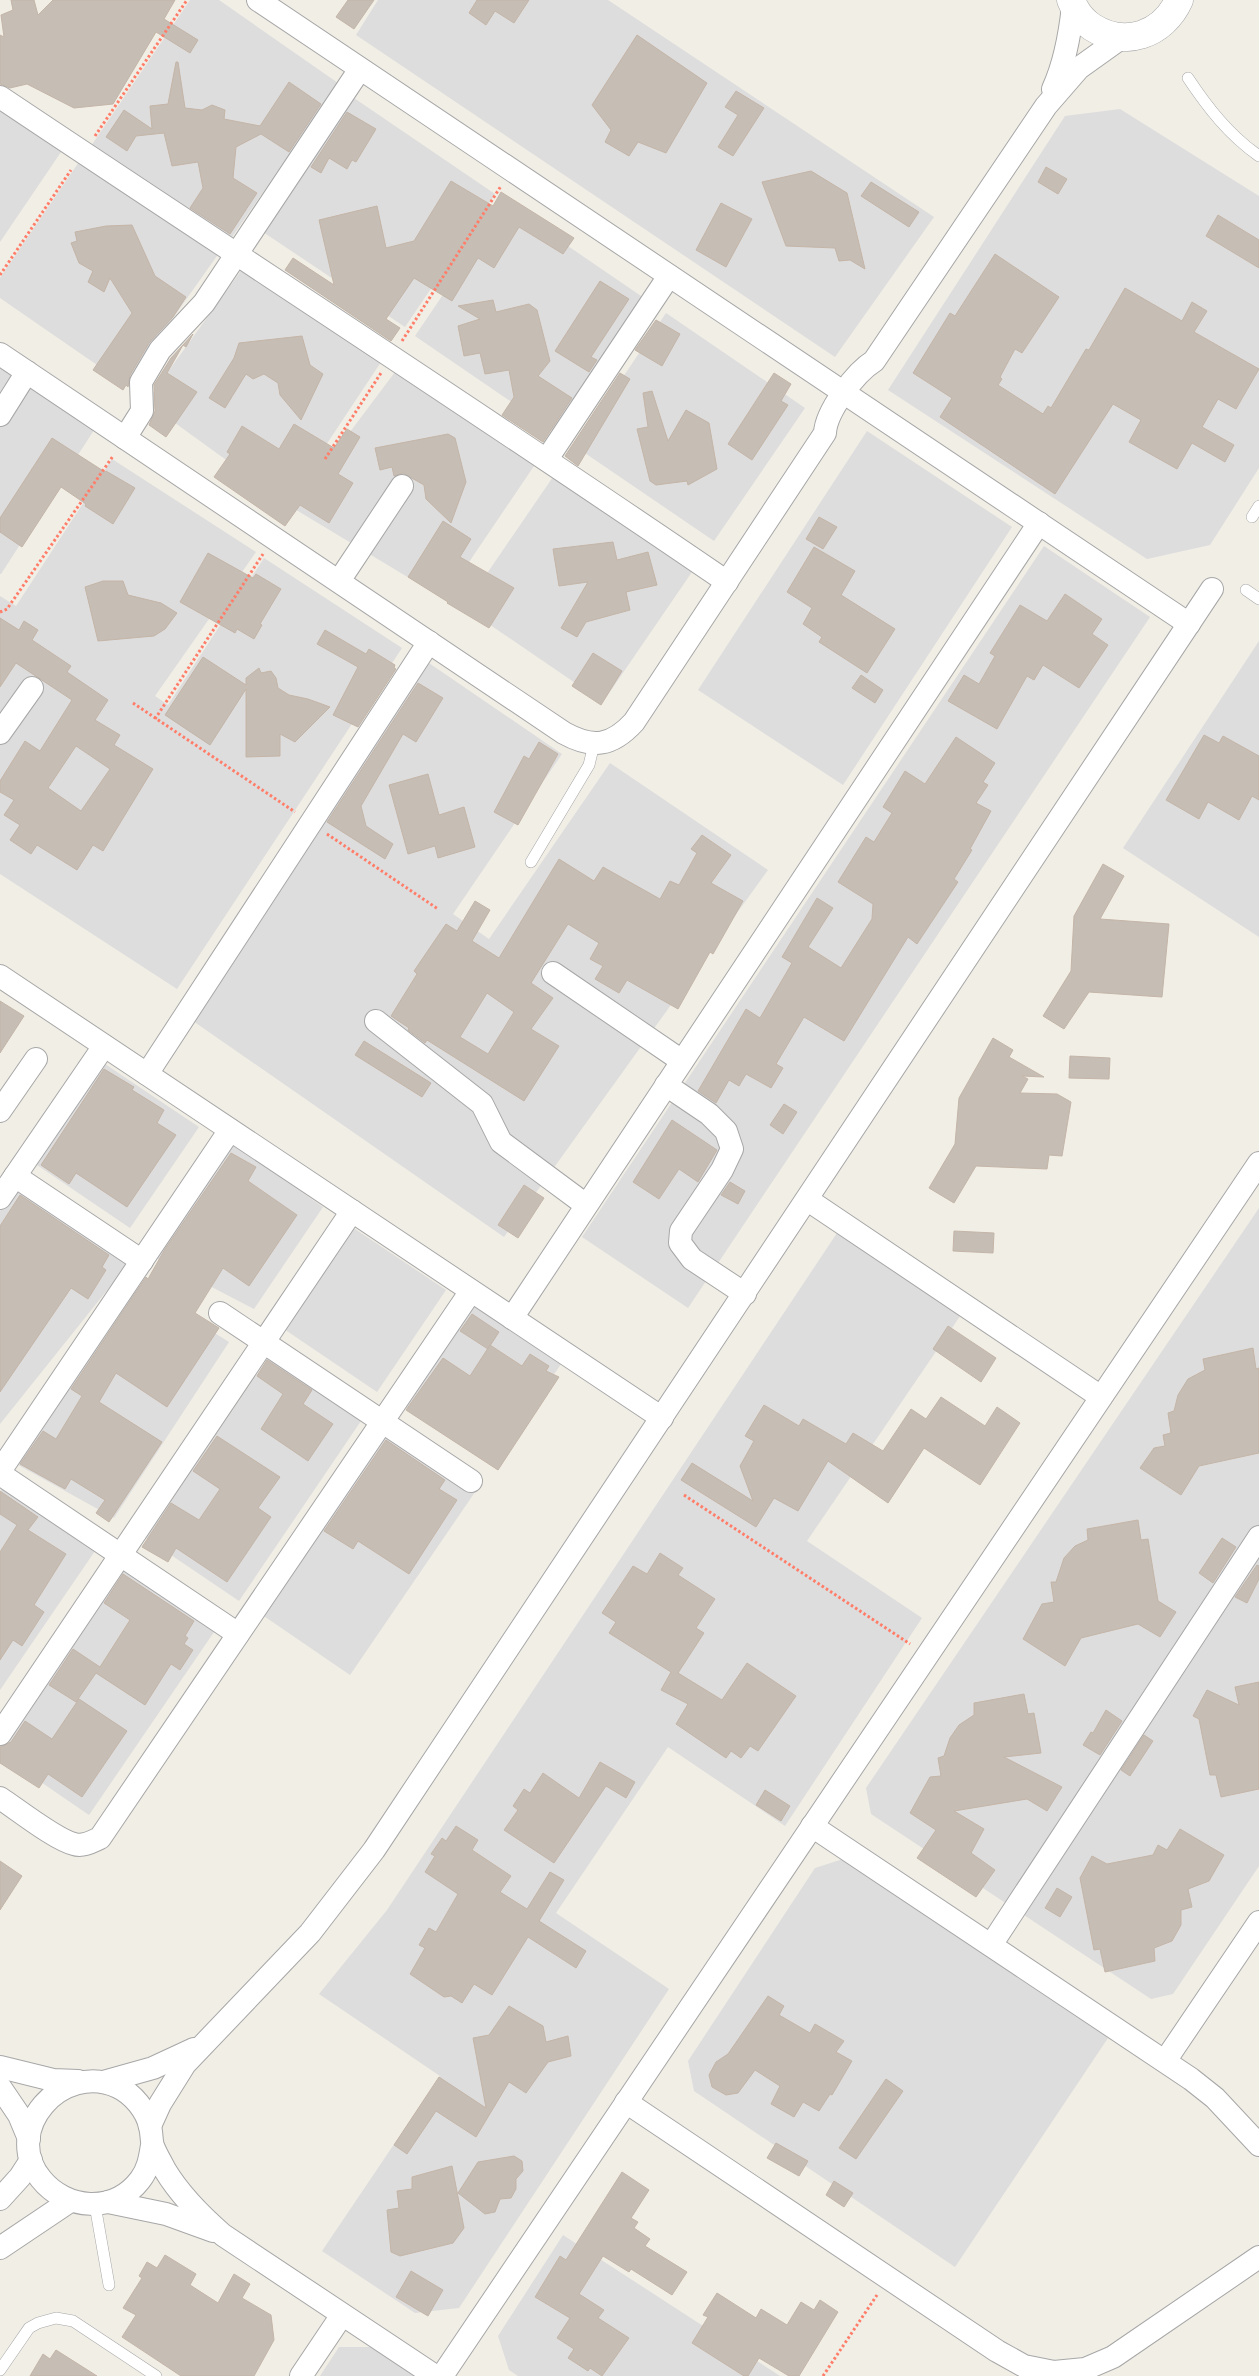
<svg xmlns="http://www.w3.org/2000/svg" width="1259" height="2376" font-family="'DejaVu Sans',sans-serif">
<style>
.residential{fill:#dedddd}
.building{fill:#c6bdb5;stroke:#c4b5a7;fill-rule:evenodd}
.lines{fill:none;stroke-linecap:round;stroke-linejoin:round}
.service-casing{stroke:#a7a7a7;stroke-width:12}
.minor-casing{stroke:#a7a7a7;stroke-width:24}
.tertiary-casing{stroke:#a7a7a7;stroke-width:29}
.path{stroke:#ff7d69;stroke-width:3;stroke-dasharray:2.5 2.5;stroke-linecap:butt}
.service{stroke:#fff;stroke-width:11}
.minor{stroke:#fff;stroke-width:22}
.tertiary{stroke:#fff;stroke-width:28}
</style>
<rect width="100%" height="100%" fill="#f1eee6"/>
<!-- residential -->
<g class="residential">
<path d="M190 0H219L338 83 228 243 89 149Z"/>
<path d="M378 0H608L934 217 835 357 356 35Z"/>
<path d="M351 96 495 194 405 327 260 230Z"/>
<path d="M1120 109 1259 196V468L1210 545 1147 559 888 390 1065 116Z"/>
<path d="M0 111 61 152 0 242Z"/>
<path d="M81 159 219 253 161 335 129 387 0 298V278Z"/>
<path d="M505 203 644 298 554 431 415 336Z"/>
<path d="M243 268 381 362 287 504 146 402Z"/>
<path d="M666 313 805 408 714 541 576 447Z"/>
<path d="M0 364 96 427 1 574H0Z"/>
<path d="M395 372 534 466 444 599 293 508Z"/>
<path d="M867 431 1012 527 843 785 698 690Z"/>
<path d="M112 459 256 552 155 696 168 705 264 558 402 648 177 989 0 874V596L16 606Z"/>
<path d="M555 474 694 569 603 702 464 607Z"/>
<path d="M1044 546 1150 617 688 1308 582 1237Z"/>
<path d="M1259 641V937L1123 848Z"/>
<path d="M426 661 562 754 453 914 489 939 610 763 768 870 504 1237 193 1021Z"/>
<path d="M102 1062 199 1127 130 1228 37 1165Z"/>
<path d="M225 1139 323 1207 254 1309 150 1255Z"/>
<path d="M18 1185 132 1259 0 1424V1211Z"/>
<path d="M1259 1208V1866L1173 1994 1151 1999 871 1814 866 1788Z"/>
<path d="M352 1227 446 1290 377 1392 284 1329Z"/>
<path d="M837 1233H867L969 1303 807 1541 922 1618 785 1826 668 1747 556 1913 669 1989 459 2308 415 2313 322 2251 440 2076 319 1994 387 1910Z"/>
<path d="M138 1285 229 1342 114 1518 11 1461Z"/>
<path d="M467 1301 561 1364 492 1466 399 1403Z"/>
<path d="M270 1355 363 1418 239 1601 146 1538Z"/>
<path d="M382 1429 475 1492 350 1675 258 1612Z"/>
<path d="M4 1485 97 1548 0 1690V1492Z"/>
<path d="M121 1569 214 1632 89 1815 0 1754V1748Z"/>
<path d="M843 1859 1108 2038 955 2267 694 2091 688 2061 815 1868Z"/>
<path d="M563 2235 780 2376H518L509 2370 498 2336Z"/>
<path d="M339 2347H372L416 2376H320Z"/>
</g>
<!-- building -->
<g class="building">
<path d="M11 0H34L38 15 53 0H175L164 19 198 40 190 53 156 32 113 104 74 108 27 84 10 88 0 84V35L4 37 1 15 13 10Z"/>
<path d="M348 0H374L354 29 336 17Z"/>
<path d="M477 0H529L514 23 495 11 486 25 469 13Z"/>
<path d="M637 35 707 83 666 153 638 142 629 156 605 142 611 130 592 105Z"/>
<path d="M176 62H178L185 108 202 110 212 105 225 110 224 119 260 126 289 82 321 104 289 152 261 134 236 147 233 178 257 193 230 234 190 208 203 188 198 162 172 166 164 133 136 136 127 151 106 137 124 110 152 129 150 106 168 104Z"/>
<path d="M736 91 764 108 733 156 718 147 738 115 725 107Z"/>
<path d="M347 112 376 129 356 162 352 160 347 169 329 158 321 173 311 167Z"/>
<path d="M1046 167 1067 179 1058 194 1038 182Z"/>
<path d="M811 171 847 193 865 269 850 260 839 261 835 248 786 246 762 182Z"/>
<path d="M451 181 493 206 501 192 574 238 563 254 519 227 494 268 478 258 452 301 414 278 386 319 400 328 391 341 285 270 293 258 334 285 319 220 377 206 386 248 414 241Z"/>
<path d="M871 182 919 212 909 227 861 196Z"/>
<path d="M721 203 752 219 726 267 696 250Z"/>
<path d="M1218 215 1259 240V268L1206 236Z"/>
<path d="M132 225 155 276 186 297 173 317 149 343 130 375 128 387 126 385 123 390 93 370 132 313 110 278 104 292 88 282 93 271 79 263 71 243 77 241 75 232 106 226Z"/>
<path d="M995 254 1059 297 1022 353 1015 349 1000 377 1002 379 998 385 1043 414 1048 406 1051 408 1086 349 1089 350 1125 288 1182 321 1192 302 1207 311 1194 332 1259 369 1236 409 1218 399 1202 427 1234 445 1225 462 1192 443 1177 469 1129 442 1141 420 1113 404 1055 494 940 417 952 398 913 373 950 313 955 316Z"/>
<path d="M600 281 629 299 591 357 597 360 589 372 555 351Z"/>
<path d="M493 300 496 312 529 304 537 310 550 361 538 376 572 398 543 442 502 415 514 397 509 370 485 374 480 353 464 356 458 326 480 319 458 306Z"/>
<path d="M656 320 680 334 662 366 635 350Z"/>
<path d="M193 334 186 347 183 345 167 373 197 392 166 437 149 425 155 411 154 385 171 358Z"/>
<path d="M302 336 310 365 323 374 301 420 280 395 278 383 264 374 253 379 246 374 225 408 209 398 234 358 239 343Z"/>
<path d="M620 373 630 379 578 466 565 456Z"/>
<path d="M774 373 791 384 781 401 788 405 752 460 728 444Z"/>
<path d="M652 391 668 441 686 410 709 423 717 469 688 485 687 481 656 485 650 481 637 429 648 427 643 393Z"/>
<path d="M294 424 334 448 347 429 360 437 338 474 353 483 329 523 300 505 285 526 214 477 230 454 227 452 242 426 279 449Z"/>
<path d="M448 434 455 438 466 482 451 523 426 499 424 485 403 473 394 476 392 467 380 470 375 448Z"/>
<path d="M52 438 105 472 106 471 135 488 113 524 85 506 86 504 61 487 22 547 0 532V518Z"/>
<path d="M819 517 837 527 823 549 806 539Z"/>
<path d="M443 521 471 539 460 557 514 588 489 628 447 603 448 602 408 577Z"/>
<path d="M613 542 617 560 648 552 657 585 626 592 630 610 586 622 577 637 561 628 588 582 559 586 553 549Z"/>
<path d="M814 547 855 571 841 595 895 629 867 673 819 642 822 637 803 624 812 608 787 592Z"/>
<path d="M208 553 253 578 256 574 281 589 260 624 262 625 254 639 237 629 235 633 180 602Z"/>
<path d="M103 581H123L128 595 161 603 177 613 165 629 154 636 98 641 85 587Z"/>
<path d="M1065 594 1102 619 1092 634 1108 645 1079 688 1043 665 1034 680 1027 676 997 729 948 701 964 675 979 684 995 656 990 653 1020 605 1047 621Z"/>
<path d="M0 618 19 630 24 621 38 630 32 640 71 666 67 672 108 700 95 720 120 735 114 745 153 769 103 851 93 845 77 870 37 845 31 854 10 840 20 825 4 815 14 800 0 792V781L25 741 40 751 72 700 16 663 0 687ZM76 746 110 769 81 811 48 788Z"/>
<path d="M325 630 366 654 369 649 395 665 394 668 396 669 358 727 333 715 358 667 317 644Z"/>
<path d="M593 653 622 671 601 705 572 686Z"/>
<path d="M203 657 246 685V678L259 668 261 673 271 671 276 678 278 688 289 695 308 699 330 707 295 742 280 734V756L246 757V689L210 745 165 715Z"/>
<path d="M861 675 883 690 875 703 852 688Z"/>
<path d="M418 683 443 698 416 742 403 734 361 806 366 826 393 844 385 859 327 822Z"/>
<path d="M1204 735 1219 743 1223 736 1259 756V800L1252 796 1239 820 1208 802 1199 819 1166 800Z"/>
<path d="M956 737 995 763 983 782 988 785 976 803 991 811 970 849 972 850 954 879 958 882 917 944 908 937 844 1041 804 1017 776 1064 783 1068 771 1088 746 1074 739 1086 729 1080 716 1103 698 1091 746 1009 760 1018 792 963 782 957 817 898 833 908 808 947 841 968 872 919 873 904 838 882 866 837 874 842 892 813 883 807 905 771 925 784Z"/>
<path d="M539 742 558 754 518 825 494 812 524 756 529 759Z"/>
<path d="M428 774 439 815 464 807 475 847 438 858 435 846 408 854 389 785Z"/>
<path d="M702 835 731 855 711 883 743 901 713 954 710 952 678 1009 627 980 619 993 595 979 603 966 590 959 599 943 568 924 531 983 553 998 531 1029 559 1046 524 1101 427 1040 425 1043 408 1030 409 1028 391 1016 417 974 414 971 446 924 457 931 475 901 490 910 472 941 499 958 559 859 594 881 603 867 660 899 670 881 679 885 697 853 691 849ZM487 993 514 1012 488 1054 460 1037Z"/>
<path d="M1103 864 1124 876 1100 919 1169 924 1162 997 1089 992 1064 1029 1043 1016 1071 971 1074 916Z"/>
<path d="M0 1001 24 1016 0 1053Z"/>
<path d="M993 1038 1013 1050 1009 1057 1044 1077 1022 1076 1028 1079 1020 1093 1057 1094 1071 1102 1062 1156 1049 1155 1047 1169 976 1166 954 1203 929 1188 955 1144 959 1098Z"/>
<path d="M364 1041 431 1083 422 1097 355 1055Z"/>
<path d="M1070 1056 1110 1058 1109 1079 1069 1078Z"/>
<path d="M104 1069 134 1087 132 1090 164 1110 157 1123 176 1135 127 1207 76 1173 69 1184 41 1165Z"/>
<path d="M784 1104 797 1112 783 1134 770 1125Z"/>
<path d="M672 1120 717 1150 698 1182 679 1169 659 1199 633 1182Z"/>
<path d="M231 1153 256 1167 248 1181 297 1215 249 1286 223 1268 195 1313 219 1328 167 1407 116 1373 99 1402 162 1442 109 1522 96 1513 105 1500 71 1479 65 1489 20 1464 43 1431 56 1439 82 1396 71 1389 146 1277 148 1279 165 1249Z"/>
<path d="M730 1182 745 1191 738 1204 721 1195Z"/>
<path d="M524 1185 544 1198 518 1238 498 1225Z"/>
<path d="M20 1195 109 1255 102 1267 106 1270 88 1299 71 1288 0 1392V1226Z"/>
<path d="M954 1231 994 1233 993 1253 953 1251Z"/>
<path d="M472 1314 499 1332 488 1349 460 1331Z"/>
<path d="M948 1326 996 1358 981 1382 933 1349Z"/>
<path d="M490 1345 522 1366 530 1354 549 1366 546 1371 559 1377 498 1470 406 1410 443 1358 470 1376Z"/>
<path d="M1253 1348 1256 1369 1259 1368V1453L1199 1466 1181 1495 1140 1468 1154 1448 1165 1446 1163 1435 1171 1433 1168 1413 1174 1411 1178 1395 1188 1379 1205 1370 1203 1359Z"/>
<path d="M267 1360 312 1390 303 1404 333 1424 308 1461 261 1429 283 1394 257 1376Z"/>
<path d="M941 1397 985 1426 997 1407 1020 1423 980 1485 924 1448 888 1503 828 1461 798 1511 774 1498 756 1527 681 1480 692 1463 753 1501 740 1466 754 1441 745 1436 764 1405 799 1426 803 1419 846 1444 853 1433 883 1451 911 1409 926 1419Z"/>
<path d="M217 1436 280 1477 258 1508 271 1517 227 1582 176 1548 168 1562 142 1547 171 1503 199 1520 220 1489 193 1471Z"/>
<path d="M386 1440 445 1480 439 1489 457 1500 409 1574 358 1541 353 1549 324 1531Z"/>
<path d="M0 1491 38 1517 28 1530 66 1554 34 1605 44 1612 22 1646 13 1640 0 1660V1552L17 1525 0 1514Z"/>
<path d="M1138 1520 1141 1540 1148 1539 1158 1601 1176 1612 1160 1637 1138 1624 1081 1638 1065 1666 1023 1639 1042 1604 1054 1602 1051 1582H1056L1064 1558 1075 1546 1088 1540 1087 1529Z"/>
<path d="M1222 1538 1236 1547 1213 1583 1199 1573Z"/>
<path d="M660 1553 683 1568 678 1575 715 1599 696 1628 704 1633 678 1673 722 1700 747 1663 796 1696 758 1751 750 1746 741 1758 731 1751 726 1758 676 1724 688 1704 661 1690 671 1672 609 1633 616 1622 602 1613 633 1566 647 1574Z"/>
<path d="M1257 1565 1259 1566V1579L1247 1603 1235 1597Z"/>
<path d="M123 1574 194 1621 185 1636 188 1638 184 1644 193 1650 180 1670 171 1664 145 1705 96 1673 76 1702 49 1685 73 1649 100 1667 130 1620 104 1603Z"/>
<path d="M1259 1682V1789L1221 1797 1216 1775H1210L1199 1719 1193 1716 1207 1690 1239 1705 1235 1687Z"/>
<path d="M1024 1694 1028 1714 1034 1713 1041 1753 1004 1757 1062 1787 1047 1811 1027 1799 954 1811 984 1829 971 1853 995 1870 976 1897 917 1858 936 1830 910 1813 930 1777 941 1776 938 1758 944 1756 950 1738 959 1725 974 1715V1703Z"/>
<path d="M79 1699 127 1731 82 1797 48 1774 39 1788 0 1763V1747L11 1742 25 1721 52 1739Z"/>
<path d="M1106 1710 1122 1721 1100 1755 1083 1745 1091 1732 1093 1733Z"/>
<path d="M1144 1735 1153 1741 1130 1776 1121 1770Z"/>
<path d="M600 1762 635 1782 626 1798 606 1786 554 1863 504 1830 518 1810 513 1806 524 1789 530 1793 543 1773 579 1798Z"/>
<path d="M765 1790 790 1806 781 1821 756 1805Z"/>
<path d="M456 1826 478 1840 472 1850 511 1876 500 1892 527 1909 550 1872 564 1880 539 1921 586 1951 576 1968 528 1937 492 1995 474 1984 462 2003 451 1996 444 1997 410 1974 425 1948 419 1945 429 1928 436 1932 458 1894 425 1872 435 1856 431 1854 442 1838 446 1841Z"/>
<path d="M1180 1829 1224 1855 1209 1881 1188 1889 1192 1907 1181 1910V1925L1172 1941 1154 1948 1155 1961 1105 1972 1100 1949 1094 1950 1080 1878 1092 1856 1107 1864 1153 1855 1158 1845 1167 1850Z"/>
<path d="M0 1861 22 1876 0 1910Z"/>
<path d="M1057 1888 1072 1897 1060 1917 1045 1908Z"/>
<path d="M768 1996 784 2006 779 2015 810 2033 815 2024 844 2041 836 2052 852 2061 832 2095 830 2094 819 2111 803 2102 794 2117 771 2104 780 2086 755 2070 738 2093 726 2095 712 2087 709 2075 716 2062 728 2054Z"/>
<path d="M509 2006 543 2026 546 2042 568 2036 571 2056 548 2062 526 2093 509 2082 476 2137 436 2111 407 2154 394 2145 439 2077 486 2108 473 2038 489 2035Z"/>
<path d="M886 2079 903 2091 856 2159 839 2148Z"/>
<path d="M776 2143 808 2161 799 2176 767 2158Z"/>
<path d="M514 2156 522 2161 523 2171 516 2179V2189L511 2198 500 2199 495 2212 485 2214 458 2193 478 2162Z"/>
<path d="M452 2166 464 2228 453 2243 400 2256 391 2252 387 2210 399 2208 397 2191 412 2189V2177Z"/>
<path d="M622 2172 649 2190 631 2218 638 2222 634 2228 650 2239 645 2246 687 2272 672 2295 631 2269 629 2272 603 2256 579 2294 604 2310 598 2318 629 2338 602 2376 590 2368 588 2371 568 2358 574 2349 557 2338 570 2318 535 2297 560 2256 566 2260Z"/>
<path d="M834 2181 853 2193 844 2207 826 2195Z"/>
<path d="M165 2255 196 2274 190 2285 218 2303 234 2274 250 2284 242 2298 271 2315 274 2340 254 2376H181L122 2337 136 2315 123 2308 142 2278 139 2276 147 2262 157 2268Z"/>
<path d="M411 2271 443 2290 428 2316 396 2297Z"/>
<path d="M717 2293 756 2318 761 2309 787 2325 801 2302 814 2310 820 2300 838 2312 799 2376H789L759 2358 748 2376H744L692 2343 708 2317 703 2315Z"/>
<path d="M56 2350 97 2376H30L43 2354 50 2359Z"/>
</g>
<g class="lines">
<defs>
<g id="service">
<path d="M1188 78C1208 108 1229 135 1259 156"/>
<path d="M1252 517 1259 506"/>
<path d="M1246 590 1259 599"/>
<path d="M531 862 589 765 594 744"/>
<path d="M95 2205 109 2285"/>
<path d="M0 2370 29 2328 38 2323 56 2318 73 2321 156 2376"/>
</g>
<g id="minor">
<path d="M258 0 1189 624"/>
<path d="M1053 89C1065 63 1070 34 1073 6"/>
<path d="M0 97C242 259 486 417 727 582"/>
<path d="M0 354 564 733C593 749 612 746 634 722L825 433C826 411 856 372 874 361L1046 106 1079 68 1121 38"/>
<path d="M0 415 27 372"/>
<path d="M125 438 142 411 141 382 160 350 204 303 360 69"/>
<path d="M547 459 669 276"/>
<path d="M339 581 402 486"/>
<path d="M0 733 32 688"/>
<path d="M553 973 682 1061"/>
<path d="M0 976 662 1418"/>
<path d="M376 1021 482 1104 501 1142 586 1205"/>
<path d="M147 1074 429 642"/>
<path d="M666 1085 709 1114 726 1131 732 1149 722 1170 681 1231 680 1243 692 1259 745 1294"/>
<path d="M0 1111 36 1059"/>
<path d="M15 1176 142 1261"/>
<path d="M0 1198 104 1046"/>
<path d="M808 1200 1101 1397"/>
<path d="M220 1313 471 1481"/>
<path d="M512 1318 1039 523"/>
<path d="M0 1471 230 1130"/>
<path d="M0 1474 238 1634"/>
<path d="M0 1734 352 1211"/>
<path d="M0 1798C17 1809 56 1840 74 1844 83 1847 91 1842 100 1838L471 1291"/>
<path d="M812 1826 1191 2079 1215 2098 1259 2145"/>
<path d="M991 1945 1259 1537"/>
<path d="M1165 2061 1259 1922"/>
<path d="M0 2067 53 2080 78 2081"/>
<path d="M103 2082 153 2068 194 2049"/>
<path d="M0 2087 19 2115 29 2139"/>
<path d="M626 2102 997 2351 1024 2366 1054 2372 1085 2369 1113 2357 1259 2257"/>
<path d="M150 2126 160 2104 185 2064 310 1933 374 1850 1212 589"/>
<path d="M152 2145C150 2158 148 2170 140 2180 114 2214 66 2210 41 2179 1 2130 62 2061 118 2087 133 2094 147 2111 150 2127 152 2133 151 2140 153 2146 156 2154 161 2162 165 2170 180 2195 201 2216 223 2235L435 2376"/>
<path d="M0 2199 20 2177 31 2160"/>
<path d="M108 2202 166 2214 213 2231"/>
<path d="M0 2248 70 2201"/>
<path d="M301 2376 342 2315"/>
<path d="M442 2376 1259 1163"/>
</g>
<path id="tertiary" d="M1071 0C1075 11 1083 21 1092 27 1125 48 1163 35 1179 0"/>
</defs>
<!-- service casing -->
<use href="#service" class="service-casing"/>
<!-- minor casing -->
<use href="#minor" class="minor-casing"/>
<!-- tertiary casing -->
<use href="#tertiary" class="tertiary-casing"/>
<!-- path -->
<g class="path">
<path d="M95 136 187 0"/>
<path d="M0 275 71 170"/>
<path d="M402 341 501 186"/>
<path d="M325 459 381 373"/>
<path d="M0 612 7 609 113 456"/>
<path d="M133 703 295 812"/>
<path d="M155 719 263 554"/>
<path d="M327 834 438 909"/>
<path d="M684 1495 910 1644"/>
<path d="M823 2376 877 2295"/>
</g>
<!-- service -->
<use href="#service" class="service"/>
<!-- minor -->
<use href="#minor" class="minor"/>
<!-- tertiary -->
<use href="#tertiary" class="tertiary"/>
</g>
</svg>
